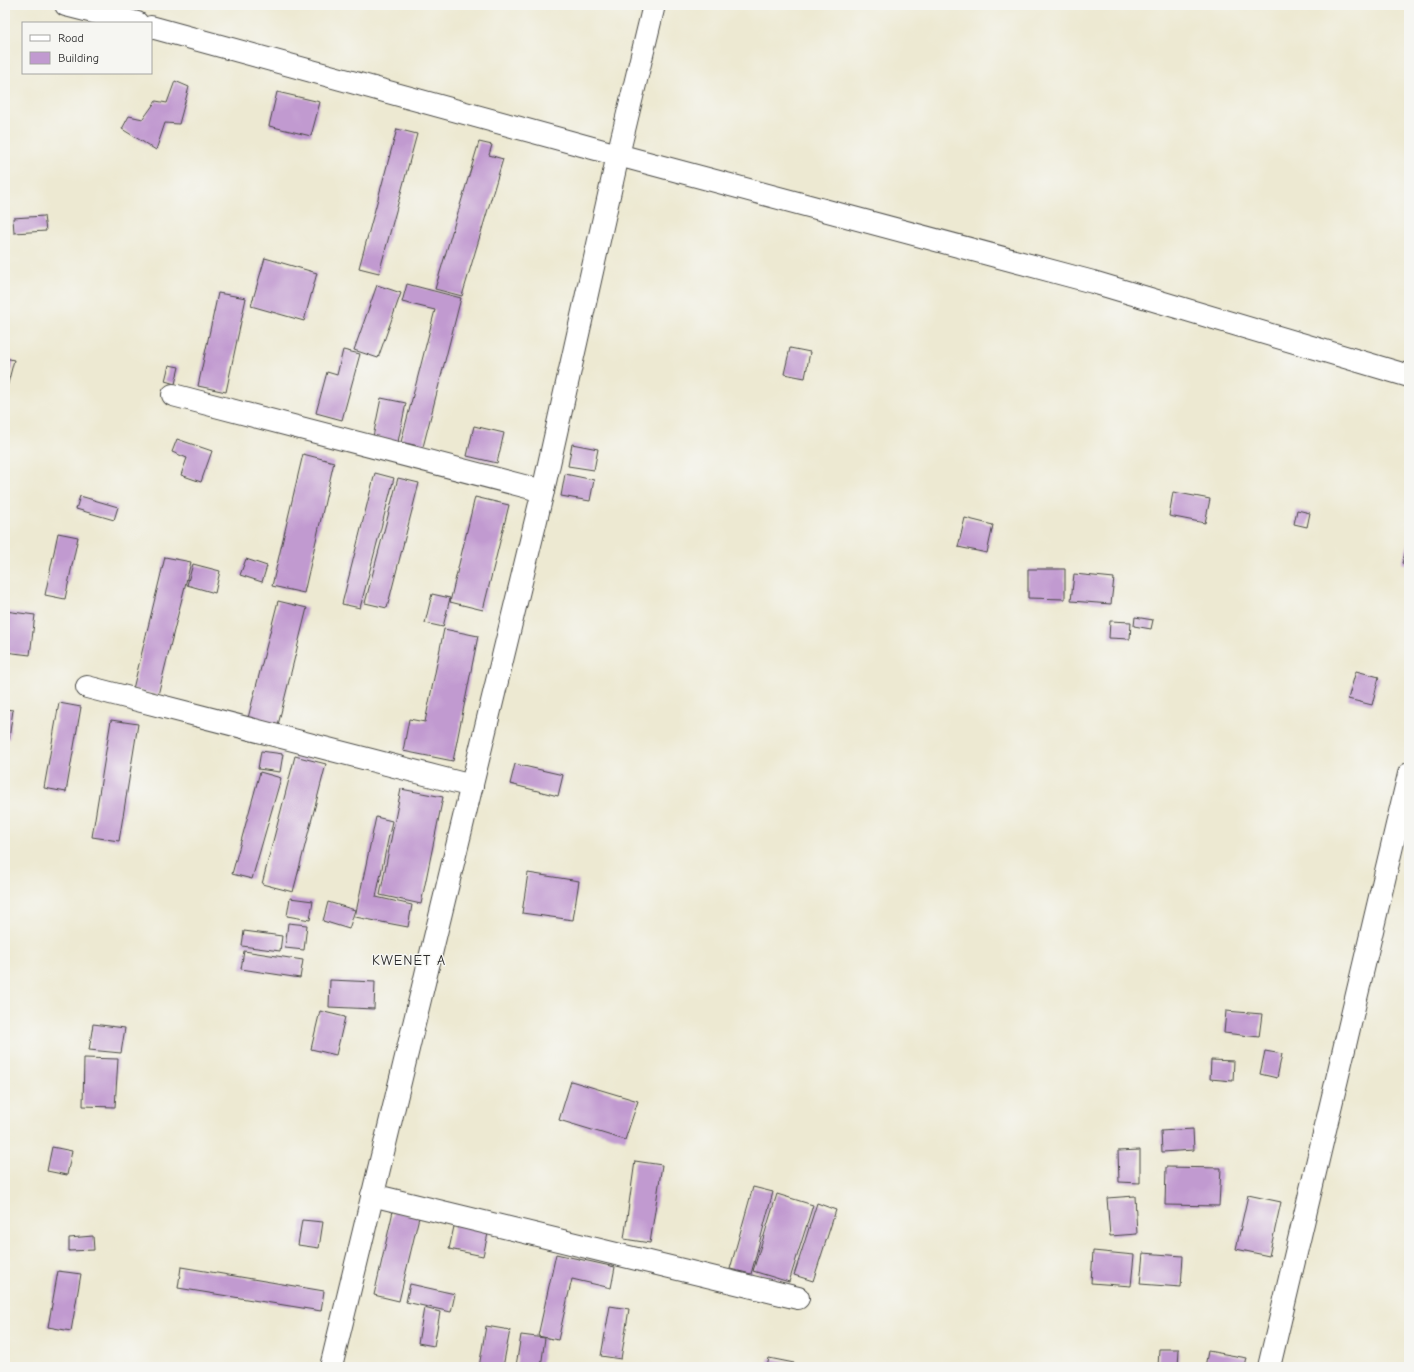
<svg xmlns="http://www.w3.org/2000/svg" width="1414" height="1372" font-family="'Comic Neue',sans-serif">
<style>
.building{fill:#c19ad0}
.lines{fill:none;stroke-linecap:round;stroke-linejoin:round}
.minor-casing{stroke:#484844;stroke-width:24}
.minor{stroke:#fff;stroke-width:22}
.labels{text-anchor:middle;stroke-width:3;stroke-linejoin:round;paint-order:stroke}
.quarter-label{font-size:14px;letter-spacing:1px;fill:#2b2b2b;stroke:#f6f6f2}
</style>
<rect width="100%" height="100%" fill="#f6f6f2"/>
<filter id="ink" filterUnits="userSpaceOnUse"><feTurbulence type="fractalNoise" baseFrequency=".025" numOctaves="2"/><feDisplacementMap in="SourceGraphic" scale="8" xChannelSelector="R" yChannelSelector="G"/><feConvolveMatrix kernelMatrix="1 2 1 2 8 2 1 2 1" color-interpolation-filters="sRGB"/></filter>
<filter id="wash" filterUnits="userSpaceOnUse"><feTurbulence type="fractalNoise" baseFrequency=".012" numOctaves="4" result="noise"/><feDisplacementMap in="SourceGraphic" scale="16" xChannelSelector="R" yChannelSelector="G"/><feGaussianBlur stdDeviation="0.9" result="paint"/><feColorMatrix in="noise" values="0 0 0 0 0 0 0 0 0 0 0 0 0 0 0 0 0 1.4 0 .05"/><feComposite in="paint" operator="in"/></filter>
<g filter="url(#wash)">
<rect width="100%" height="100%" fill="#ede9d2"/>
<g id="blocks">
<!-- building -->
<g class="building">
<path d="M175 81 189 87 179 124 165 123 156 150 122 129 129 116 143 119 156 101 167 103Z"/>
<path d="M277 92 320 102 311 136 269 126Z"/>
<path d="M397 129 417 134 379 273 359 268Z"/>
<path d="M479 142 492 145 489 155 503 159 462 296 435 289Z"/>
<path d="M44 216 46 231 14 233 13 218Z"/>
<path d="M265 258 317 273 304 321 251 306Z"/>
<path d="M407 284 461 298 423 447 401 442 435 310 402 302Z"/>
<path d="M377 285 401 293 378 358 354 350Z"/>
<path d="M218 293 246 298 226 392 198 386Z"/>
<path d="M790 348 810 352 805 378 784 374Z"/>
<path d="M343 350 360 354 342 420 316 413 327 372 337 375Z"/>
<path d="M5 358 14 360 6 391H5Z"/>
<path d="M169 365 179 367 175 384 165 381Z"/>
<path d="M381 398 406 403 398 442 373 437Z"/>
<path d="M474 426 504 433 497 463 467 456Z"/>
<path d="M177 439 212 451 201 482 181 475 187 458 172 452Z"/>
<path d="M572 444 598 449 594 470 568 466Z"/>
<path d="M303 454 334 462 304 593 272 586Z"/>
<path d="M375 473 394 478 360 608 342 604Z"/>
<path d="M565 474 594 480 590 501 561 496Z"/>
<path d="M398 478 419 483 387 608 365 603Z"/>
<path d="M1173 492 1210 499 1205 523 1169 516Z"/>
<path d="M80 496 118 507 114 520 76 509Z"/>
<path d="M475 497 509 505 483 610 450 602Z"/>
<path d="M1297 510 1310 513 1307 527 1294 524Z"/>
<path d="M965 518 993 525 987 553 958 547Z"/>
<path d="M58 533 78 537 65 599 45 595Z"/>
<path d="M1409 542V565L1402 563Z"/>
<path d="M165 557 191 562 158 695 133 689Z"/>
<path d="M246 559 267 566 262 582 240 575Z"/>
<path d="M193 564 220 571 215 593 187 585Z"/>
<path d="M1028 569H1065V599L1028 598Z"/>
<path d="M1074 574 1114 578 1111 604 1071 601Z"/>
<path d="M432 594 450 598 443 627 425 623Z"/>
<path d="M278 601 307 608 278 725 248 718Z"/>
<path d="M5 611 35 615 30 655 5 652Z"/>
<path d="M1135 617 1153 620 1151 629 1134 626Z"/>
<path d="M1110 621 1131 622 1130 639 1109 638Z"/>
<path d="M444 629 478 636 453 761 403 751 409 719 425 722Z"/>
<path d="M1356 671 1379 677 1372 705 1348 699Z"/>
<path d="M59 703 81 707 66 792 44 788Z"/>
<path d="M5 709 13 710 9 739 5 738Z"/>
<path d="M111 720 138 724 119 841 92 837Z"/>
<path d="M261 751 283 754 280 772 258 769Z"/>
<path d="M295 756 326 764 293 892 262 884Z"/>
<path d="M515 764 563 775 558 796 510 784Z"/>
<path d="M260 772 281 778 252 879 232 874Z"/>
<path d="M401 789 443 797 421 904 380 895Z"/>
<path d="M376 817 392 821 376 897 412 905 408 927 355 917Z"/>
<path d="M528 873 579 881 573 920 522 913Z"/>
<path d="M290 898 313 901 310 920 287 916Z"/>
<path d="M328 902 355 910 349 929 323 921Z"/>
<path d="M288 923 307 925 304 950 285 948Z"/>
<path d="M244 931 282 936 280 951 242 946Z"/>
<path d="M244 951 303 960 300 978 241 969Z"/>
<path d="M330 980 375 982 374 1009 329 1007Z"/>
<path d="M320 1011 345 1017 336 1055 311 1049Z"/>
<path d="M1226 1011 1262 1014 1259 1037 1224 1033Z"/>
<path d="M93 1024 125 1028 121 1053 89 1050Z"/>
<path d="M1265 1051 1282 1054 1277 1078 1260 1074Z"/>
<path d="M84 1058 118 1059 115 1107 83 1106Z"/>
<path d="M1211 1060 1234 1061 1233 1081 1210 1079Z"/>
<path d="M571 1081 638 1101 625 1140 559 1120Z"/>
<path d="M1193 1129 1194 1150 1162 1152 1161 1131Z"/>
<path d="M52 1147 72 1151 67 1175 47 1171Z"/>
<path d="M1140 1150V1183L1119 1182 1118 1151Z"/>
<path d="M635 1161 662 1165 650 1243 624 1239Z"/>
<path d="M1166 1167 1221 1168 1219 1206 1165 1205Z"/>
<path d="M753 1187 773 1192 751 1274 730 1269Z"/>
<path d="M777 1194 813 1205 789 1282 753 1271Z"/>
<path d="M1248 1195 1281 1202 1269 1256 1236 1249Z"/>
<path d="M1135 1196 1137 1234 1110 1236 1107 1198Z"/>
<path d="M817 1203 836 1210 813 1281 794 1275Z"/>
<path d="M393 1211 419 1217 399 1301 374 1295Z"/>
<path d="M302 1220 323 1222 319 1248 298 1245Z"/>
<path d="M455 1222 489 1229 483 1256 449 1249Z"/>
<path d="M93 1236 94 1250 69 1251V1238Z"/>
<path d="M1093 1251 1134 1255 1131 1286 1091 1283Z"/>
<path d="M1143 1253 1183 1256 1181 1287 1140 1284Z"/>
<path d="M556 1254 615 1267 611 1288 572 1279 558 1340 538 1336Z"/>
<path d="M181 1267 324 1291 321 1311 178 1288Z"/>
<path d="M58 1271 81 1274 71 1331 48 1327Z"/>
<path d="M410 1284 455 1294 451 1312 406 1302Z"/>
<path d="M610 1306 629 1309 621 1359 601 1356Z"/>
<path d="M424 1308 440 1312 434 1346 418 1343Z"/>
<path d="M486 1326 510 1330 503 1367H479Z"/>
<path d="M521 1335 545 1338 541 1367 516 1366Z"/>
<path d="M1159 1349H1179L1178 1367H1158Z"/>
<path d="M1208 1351 1247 1358 1245 1367H1205Z"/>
<path d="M769 1358 794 1363 793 1367H767Z"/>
</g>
</g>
</g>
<g filter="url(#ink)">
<use href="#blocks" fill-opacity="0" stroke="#484844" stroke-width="1"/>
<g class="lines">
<defs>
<g id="minor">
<path d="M66 5 137 23"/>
<path d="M151 27 618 155 1093 282 1409 376"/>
<path d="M173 395 543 491"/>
<path d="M87 687 472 786"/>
<path d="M372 1195 798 1298"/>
<path d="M331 1367 543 491 618 155 654 5"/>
<path d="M1269 1367 1409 774"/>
</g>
</defs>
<!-- minor casing -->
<use href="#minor" class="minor-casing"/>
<!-- minor -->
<use href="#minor" class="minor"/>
</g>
</g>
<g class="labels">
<!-- quarter labels -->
<g class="quarter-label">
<text x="409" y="965">KWENET A</text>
</g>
</g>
<!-- margin -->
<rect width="1414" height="1372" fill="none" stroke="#f6f6f2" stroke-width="20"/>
<!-- legend -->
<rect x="22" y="22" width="130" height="52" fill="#f6f6f2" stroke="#a5a5a2"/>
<rect x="30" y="35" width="20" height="6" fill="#ffffff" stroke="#a5a5a2"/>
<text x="58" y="42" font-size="12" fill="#2b2b2b">Road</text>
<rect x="30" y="52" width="20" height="12" fill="#c19ad0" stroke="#a5a5a2"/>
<text x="58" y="62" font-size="12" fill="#2b2b2b">Building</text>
</svg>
